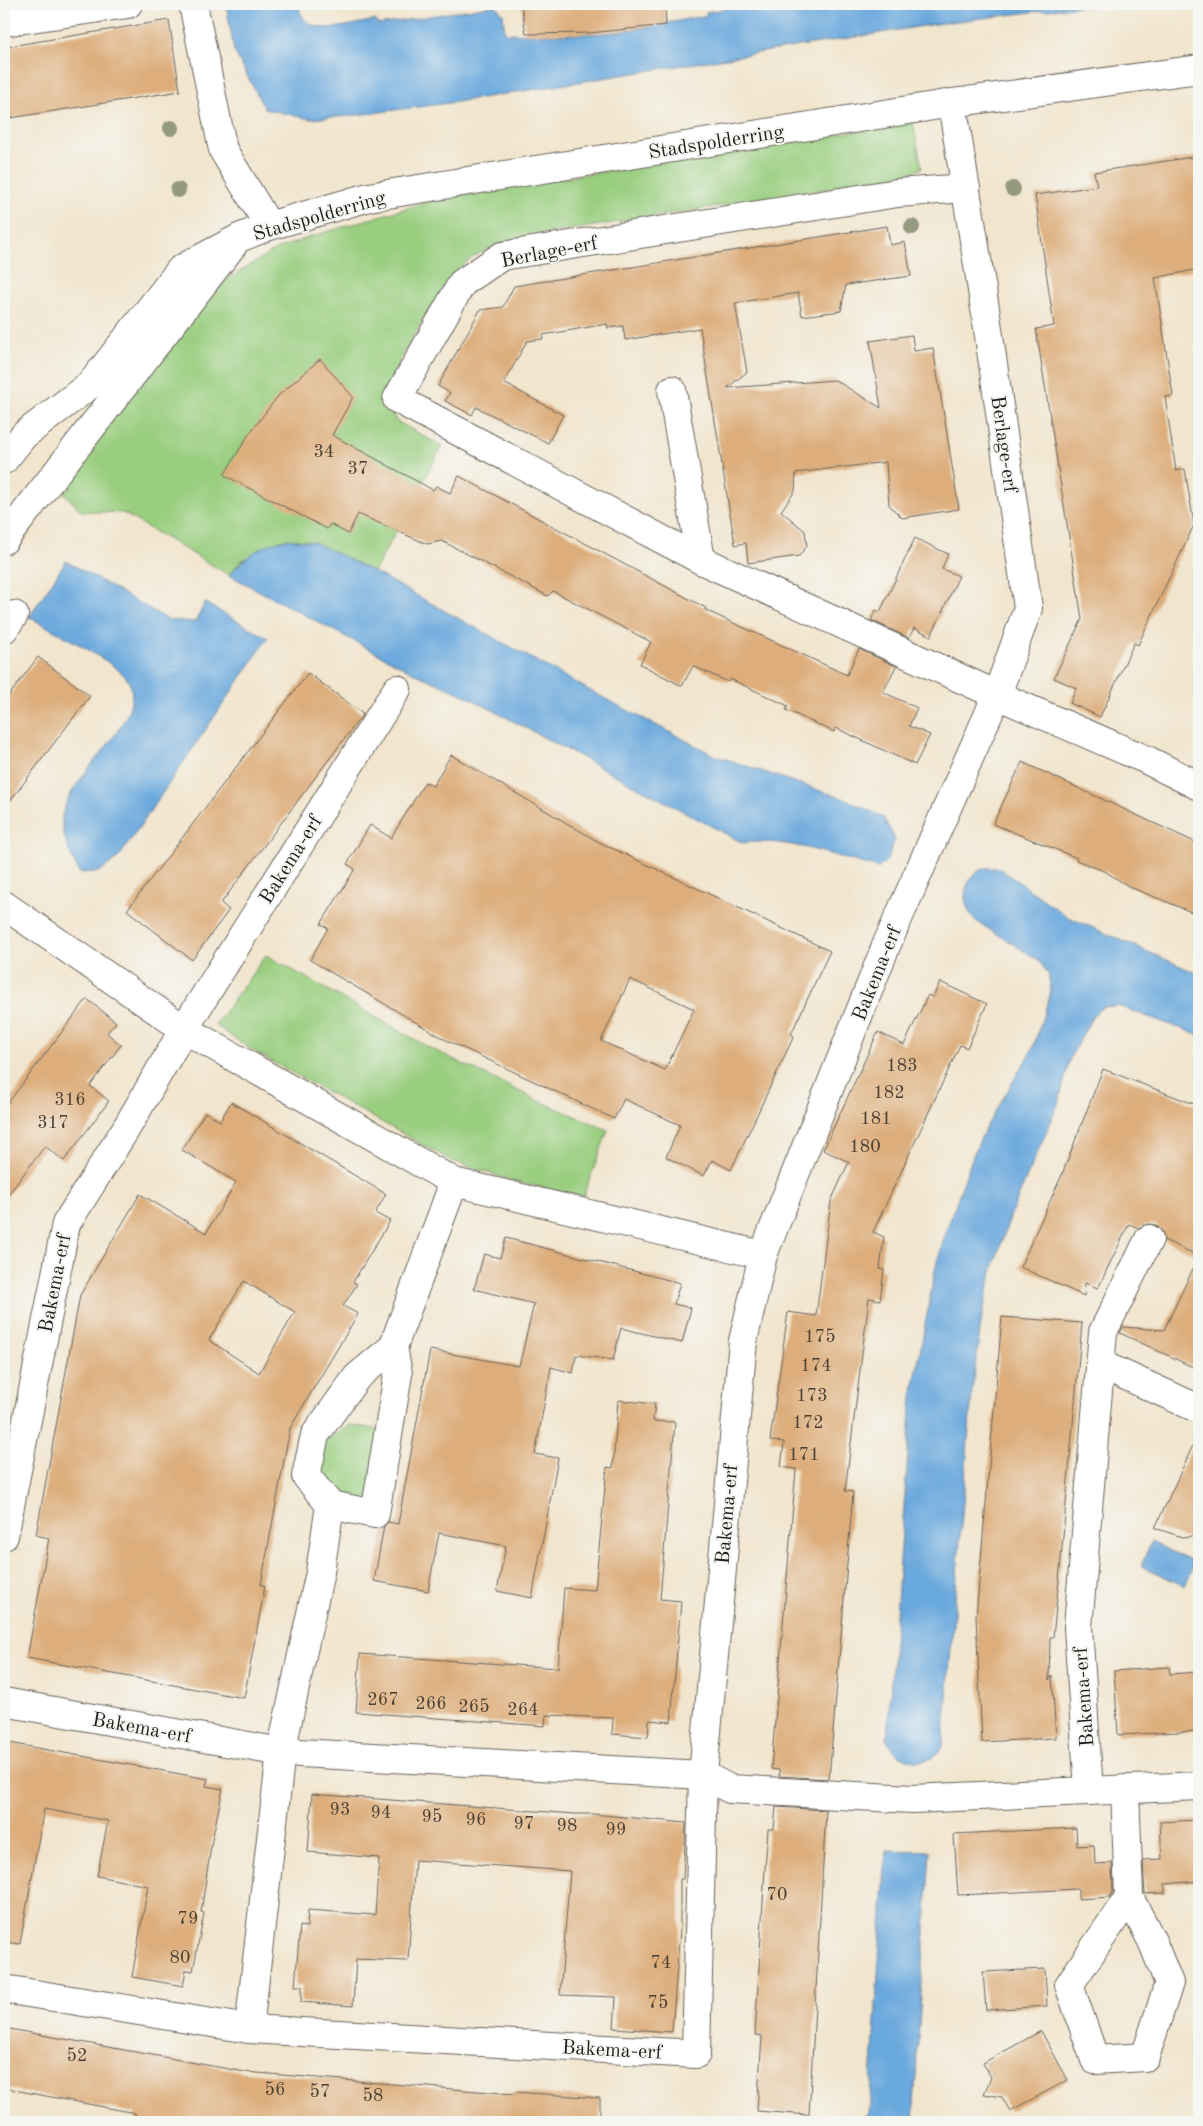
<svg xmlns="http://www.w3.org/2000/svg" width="1203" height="2126" font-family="'Old Standard TT',serif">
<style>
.green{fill:#99ce7f;stroke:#5a754e}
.water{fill:#6aa9dd;stroke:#43627c}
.building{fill:#ddae7c;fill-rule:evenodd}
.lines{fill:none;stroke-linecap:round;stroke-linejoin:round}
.street-casing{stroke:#67625a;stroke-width:30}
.secondary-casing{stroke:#67625a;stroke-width:30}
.street{stroke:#fff;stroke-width:28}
.secondary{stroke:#fff;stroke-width:28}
.tree{fill:#94997f}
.labels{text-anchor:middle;stroke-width:4;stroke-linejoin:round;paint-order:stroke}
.number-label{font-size:18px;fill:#4c4034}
.street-label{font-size:20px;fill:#1c1c1c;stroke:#f6f6f2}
</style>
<rect width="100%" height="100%" fill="#f6f6f2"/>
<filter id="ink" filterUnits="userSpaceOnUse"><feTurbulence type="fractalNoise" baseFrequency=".02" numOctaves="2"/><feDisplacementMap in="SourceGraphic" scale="10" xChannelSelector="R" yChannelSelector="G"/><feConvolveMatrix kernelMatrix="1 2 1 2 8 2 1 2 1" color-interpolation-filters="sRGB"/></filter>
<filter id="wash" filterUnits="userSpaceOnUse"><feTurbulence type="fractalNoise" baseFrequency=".0096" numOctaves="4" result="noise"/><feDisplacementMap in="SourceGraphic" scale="20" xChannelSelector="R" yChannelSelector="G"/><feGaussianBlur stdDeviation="1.12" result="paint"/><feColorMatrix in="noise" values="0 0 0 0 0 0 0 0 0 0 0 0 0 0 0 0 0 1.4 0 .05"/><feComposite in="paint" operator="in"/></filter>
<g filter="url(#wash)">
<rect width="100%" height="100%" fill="#f1e5cd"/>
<!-- green -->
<g class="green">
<path d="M913 122 922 168 900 177 519 238C498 244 474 253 459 269 439 290 394 364 388 391 387 401 392 412 396 421L442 446 374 572 314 542 286 539 241 561 229 575 123 513 81 511 64 493 83 458 224 281 277 249 316 235 427 202 490 190Z"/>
<path d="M266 955 430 1048 537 1100 608 1130 583 1197 512 1181 450 1160 255 1052 215 1025Z"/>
<path d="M350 1425 382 1430 368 1502 337 1497 315 1470 320 1444Z"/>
</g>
<!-- water -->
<g class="water">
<path d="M226 4H298C305 42 349 24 376 20L378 25 495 5 503 13 505 33C542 34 580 36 616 32 646 28 677 21 707 15L706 12 725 9V4H1097L942 23 456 102 350 116 310 119 265 109 234 51Z"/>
<path d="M286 539 314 542 374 572 602 697 714 755 848 800 883 817 895 839 888 859 879 868C835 857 788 837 743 843L464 695 418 675 229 575C246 556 261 545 286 539Z"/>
<path d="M66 561 169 620 195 622 205 603 268 638 119 857 99 872 79 873C72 858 63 840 62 823 59 779 151 723 128 680 119 664 49 628 29 617Z"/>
<path d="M983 868H999L1068 917 1199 974V1035L1118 1006 1103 1007 1094 1014 1070 1058 1059 1102 1011 1214 993 1268 982 1316 972 1392 943 1747C929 1770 896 1763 887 1739L912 1396 935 1270 947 1228 974 1153 986 1127 1033 1048 1051 991 1048 973 1037 959 976 921C959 903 962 881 983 868Z"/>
<path d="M1151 1542 1195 1562 1185 1586 1141 1566Z"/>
<path d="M886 1850 930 1851 913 2122H860L869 2113Z"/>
</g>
<g id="blocks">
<!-- building -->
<g class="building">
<path d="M521 4H665L666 25 590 33 526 34Z"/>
<path d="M169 20 180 91 4 119V47Z"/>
<path d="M1199 156V269L1155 278 1173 396 1165 397 1176 471 1185 469 1194 525 1138 645 1134 643 1100 717 1070 703 1076 688 1054 678 1082 619 1036 329 1054 326 1035 195 1097 186 1094 172Z"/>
<path d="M887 226 890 245 905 242 911 276 846 285 841 311 802 316 798 293 735 303 747 372 727 388 835 380 881 408 870 341 912 335 914 351 933 348 959 509 902 518 889 505 886 462 796 473 795 491 781 511 805 531 807 546 799 556 748 563 746 543 735 545 700 328 625 340 623 326 608 328 607 324 543 335V339L527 341 504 383 563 415 548 443 476 407 472 415 445 401 450 393 438 386 480 310 503 307 514 286Z"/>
<path d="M320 359 353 397 332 435 433 490 436 486 450 493 459 476 706 608 705 610 847 675 859 649 896 666 883 692 917 708 909 726 930 735 915 765 836 728 834 732 786 710 788 706 730 679 728 682 693 666 682 686 640 664 651 642 553 591 548 596 442 541 427 544 358 514 348 534 330 524 327 529 224 475 249 434 278 396Z"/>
<path d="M915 538 948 554 942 569 959 576 931 636 914 628 909 638 871 620 876 610 880 612Z"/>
<path d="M38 657 90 696 4 809V702Z"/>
<path d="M308 673 363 714 221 903 229 910 192 960 127 910Z"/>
<path d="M451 755 599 842 830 951 791 1034 794 1036 731 1170 712 1160 704 1176 666 1157 680 1125 624 1099 614 1119 446 1040 310 960 328 928 321 924 355 869 347 864 370 825 391 838 425 782 433 786ZM630 979 694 1009 665 1070 601 1041Z"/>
<path d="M1022 762 1199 844V915L1130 887 1106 872 1076 860 1077 858 993 824Z"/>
<path d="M940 982 987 1004 967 1048 960 1045 873 1232 884 1237 880 1269 884 1270 880 1300 869 1298 845 1491 853 1492 829 1779 779 1776 780 1770 771 1769 796 1469 781 1467 784 1442 770 1441 788 1312 816 1316 831 1201 849 1162 823 1150 878 1032 904 1045 928 995 933 997Z"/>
<path d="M87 999 116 1022 107 1033 121 1045 90 1086 109 1101 64 1161 45 1146 4 1200V1108Z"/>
<path d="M1103 1069 1199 1106V1370L1120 1333 1123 1327 1164 1330 1199 1256 1164 1240 1162 1231 1156 1225 1148 1224 1138 1228 1129 1224 1098 1288 1085 1283 1084 1296 1020 1267 1061 1177Z"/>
<path d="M231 1102 386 1194 375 1213 390 1221 353 1282 357 1284 343 1306 358 1314 290 1428 261 1585 265 1586 244 1698 27 1658 49 1538 36 1535 80 1295 140 1194 206 1233 236 1182 182 1150 205 1112 220 1121ZM244 1281 295 1312 259 1373 209 1340Z"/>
<path d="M506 1238 680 1283 674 1304 691 1308 682 1343 621 1328 613 1360 576 1355 573 1373 551 1367 535 1454 558 1458 532 1598 497 1591 506 1546 439 1533 428 1591 374 1581 384 1526 388 1522 398 1524 430 1350 519 1366 534 1304 474 1289 484 1254 500 1258Z"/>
<path d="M1002 1317 1082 1323 1061 1559 1053 1637H1050L1049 1680 1052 1675 1056 1738 982 1742 976 1617Z"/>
<path d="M618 1400 655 1404 653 1421 675 1422 660 1599 681 1601 671 1722 649 1720 648 1737 612 1734 613 1718 546 1715 545 1726 356 1712 360 1654 558 1668 564 1588 595 1590 607 1467 613 1468Z"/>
<path d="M1199 1432V1533L1185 1538 1155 1528Z"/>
<path d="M1169 1667 1170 1674 1199 1672V1731L1118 1735 1114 1671Z"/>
<path d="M4 1742 208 1779 206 1786 223 1789 212 1840 201 1912 204 1913 193 1971 186 1970 183 1986 132 1977 148 1886 97 1876 108 1821 44 1809 20 1944 4 1942Z"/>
<path d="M312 1794 574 1814H593L686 1823 683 1879H680V1929L672 2032 614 2028 616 1997 560 1995 570 1871 415 1860 408 1961 356 1959 353 2006 301 2002 302 1986H295L300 1926 307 1927 308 1910 375 1915 379 1858 308 1852Z"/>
<path d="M776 1807 826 1810 809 2115 757 2111 762 2036 755 2035 765 1869 768 1829H774Z"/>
<path d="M1197 1820 1199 1881 1165 1884V1893L1145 1894 1143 1860 1162 1859 1160 1822Z"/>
<path d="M1076 1828 1077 1846 1094 1845 1095 1864 1112 1863 1113 1892 1110 1897 1078 1899V1889L958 1895 954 1834Z"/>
<path d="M1045 1969 1047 2006 986 2010 983 1972Z"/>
<path d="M4 2028 245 2072 514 2094 515 2092 600 2098V2122H136L135 2113 4 2088Z"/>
<path d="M1041 2031 1068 2080 1010 2111 1002 2097 984 2094 991 2077 983 2063Z"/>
</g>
</g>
</g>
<g filter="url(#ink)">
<use href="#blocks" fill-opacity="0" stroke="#67625a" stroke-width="1"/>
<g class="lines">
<defs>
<g id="street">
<path d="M193 4 223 150 269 226"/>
<path d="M4 22 128 4"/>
<path d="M966 188 897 193 502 256 462 283 397 399 701 560 997 695 1147 760 1199 786"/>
<path d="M672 390 701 560"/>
<path d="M4 629 14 615"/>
<path d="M4 905 184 1029 454 1182 763 1255"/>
<path d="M1100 1364 1199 1409"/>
<path d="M330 1505 375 1514 398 1374 393 1347"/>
<path d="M4 1536 66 1224 127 1127 184 1029 397 689"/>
<path d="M4 1702 281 1752 703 1775 730 1789 912 1799 1199 1786"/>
<path d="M1125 1789 1129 1897 1152 1941 1169 1983 1145 2057 1095 2060 1069 1985 1129 1897"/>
<path d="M1089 1791 1078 1627 1103 1332 1149 1239"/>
<path d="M4 1989 249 2029 696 2054 703 1775 743 1341 763 1255 886 946 997 695 1028 608 986 315 952 103"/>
<path d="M249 2029 281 1752 320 1572 330 1505 306 1476 315 1435 357 1377 393 1347 454 1182"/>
</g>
<g id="secondary">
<path d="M4 460 24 435 91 384 181 269 239 238 269 226 369 197 952 103 1199 69"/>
<path d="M4 540 233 245"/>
</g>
</defs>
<!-- street casing -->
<use href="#street" class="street-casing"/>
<!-- secondary casing -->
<use href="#secondary" class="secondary-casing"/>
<!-- street -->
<use href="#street" class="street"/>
<!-- secondary -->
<use href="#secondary" class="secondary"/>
</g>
<!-- trees -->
<g class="tree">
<circle cx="171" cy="128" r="8"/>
<circle cx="1013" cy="189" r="8"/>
<circle cx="178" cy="190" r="8"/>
<circle cx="912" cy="227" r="8"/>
</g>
</g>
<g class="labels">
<!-- number labels -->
<g class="number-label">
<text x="324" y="457">34</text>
<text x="358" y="474">37</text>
<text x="902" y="1071">183</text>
<text x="889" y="1098">182</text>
<text x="70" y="1105">316</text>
<text x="876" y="1124">181</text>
<text x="53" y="1128">317</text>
<text x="865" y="1152">180</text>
<text x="820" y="1342">175</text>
<text x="816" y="1371">174</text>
<text x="812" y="1401">173</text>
<text x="808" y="1428">172</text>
<text x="804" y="1460">171</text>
<text x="383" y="1705">267</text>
<text x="431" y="1709">266</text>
<text x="474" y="1712">265</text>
<text x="523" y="1715">264</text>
<text x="340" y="1815">93</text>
<text x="381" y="1818">94</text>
<text x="432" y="1822">95</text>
<text x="476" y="1825">96</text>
<text x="524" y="1829">97</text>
<text x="567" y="1831">98</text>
<text x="616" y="1835">99</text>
<text x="777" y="1900">70</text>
<text x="188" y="1924">79</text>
<text x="180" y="1963">80</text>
<text x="661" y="1968">74</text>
<text x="658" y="2008">75</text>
<text x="77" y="2061">52</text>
<text x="275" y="2095">56</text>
<text x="320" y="2097">57</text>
<text x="373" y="2101">58</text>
</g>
<!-- street labels -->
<g class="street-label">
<text transform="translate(716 141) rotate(-9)" y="7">Stadspolderring</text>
<text transform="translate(319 215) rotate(-16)" y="7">Stadspolderring</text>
<text transform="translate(549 251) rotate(-11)" y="7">Berlage-erf</text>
<text transform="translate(1005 444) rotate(82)" y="7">Berlage-erf</text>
<text transform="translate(290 859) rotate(-58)" y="7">Bakema-erf</text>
<text transform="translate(876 973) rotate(-68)" y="7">Bakema-erf</text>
<text transform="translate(54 1283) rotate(-79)" y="7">Bakema-erf</text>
<text transform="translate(726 1514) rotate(-85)" y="7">Bakema-erf</text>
<text transform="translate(1083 1697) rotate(-94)" y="7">Bakema-erf</text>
<text transform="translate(142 1727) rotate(10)" y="7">Bakema-erf</text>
<text transform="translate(612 2049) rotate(3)" y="7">Bakema-erf</text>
</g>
</g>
<!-- margin -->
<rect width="1203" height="2126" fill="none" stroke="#f6f6f2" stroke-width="20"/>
</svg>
